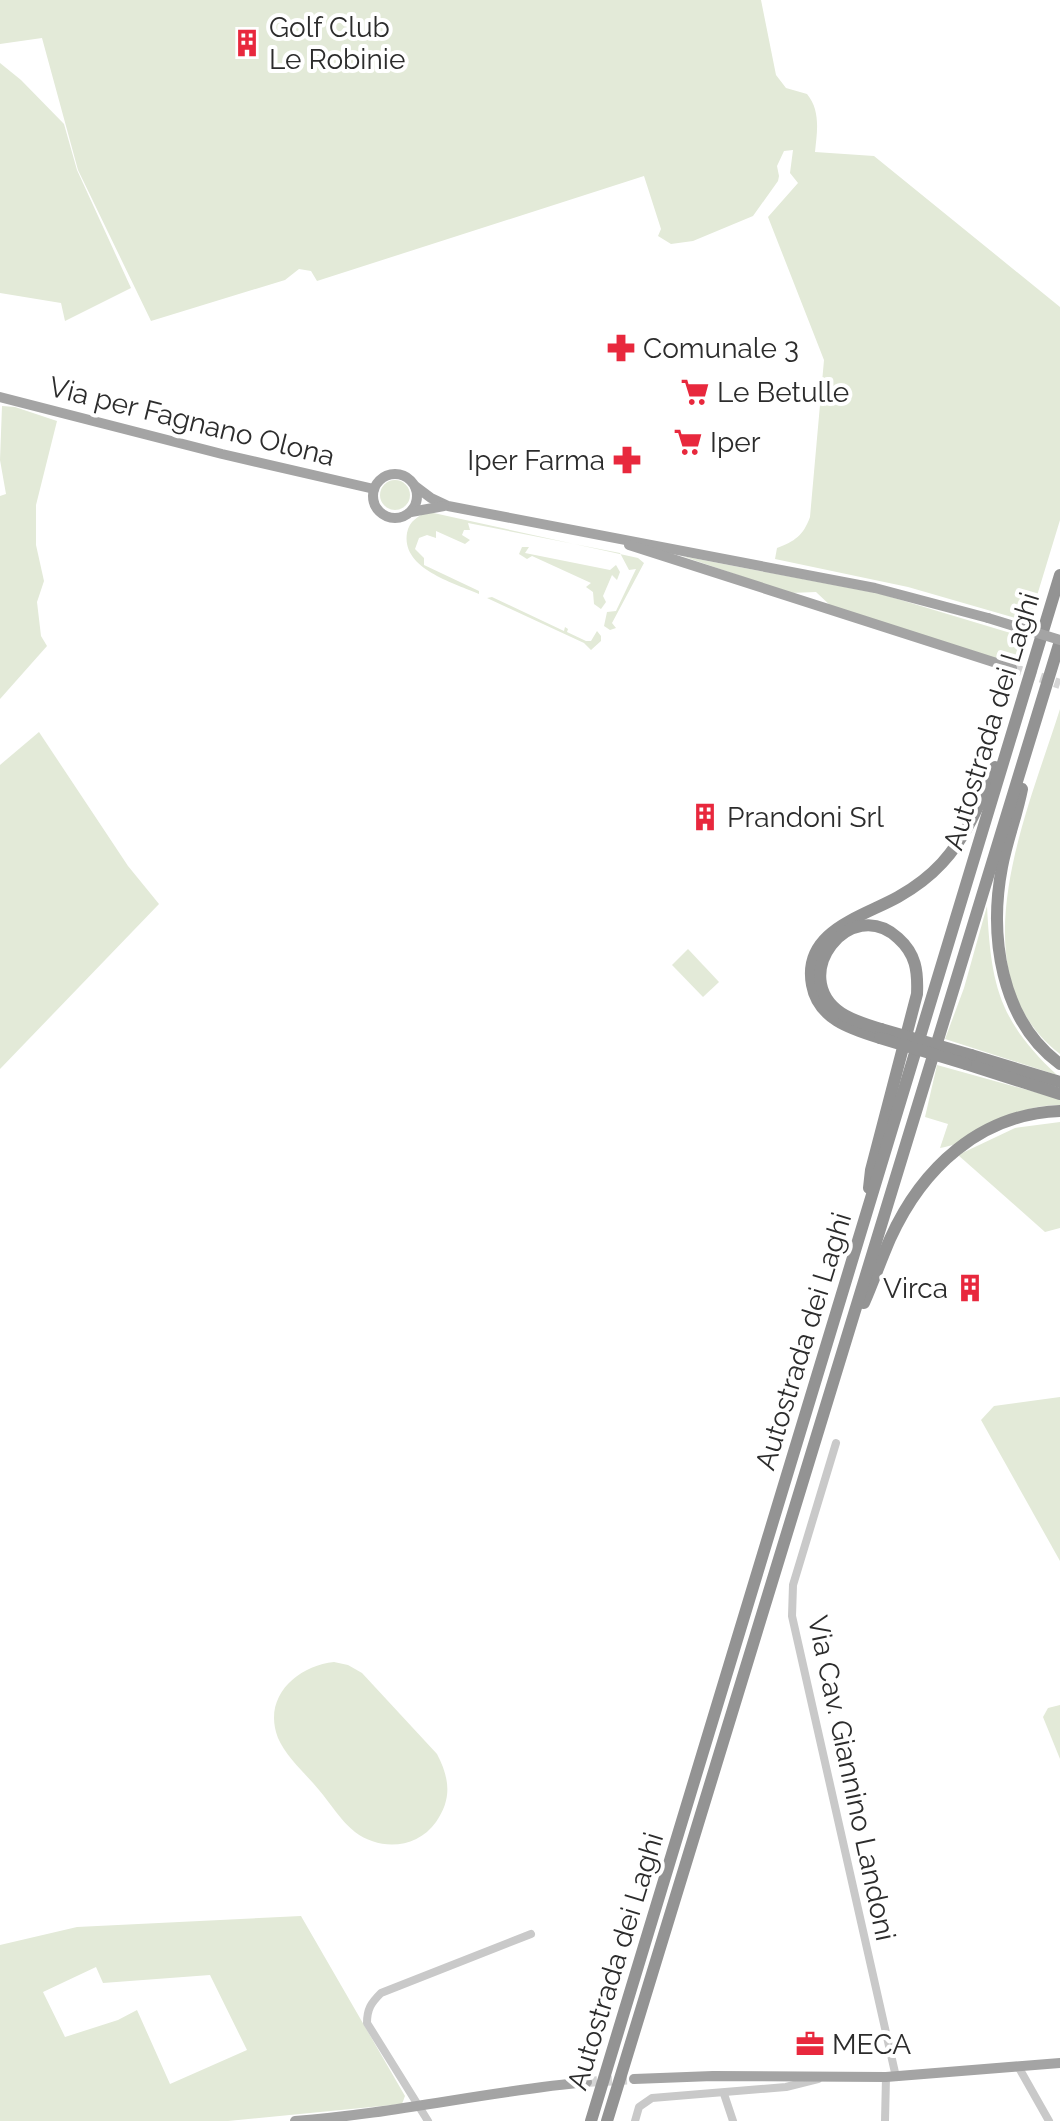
<svg xmlns="http://www.w3.org/2000/svg" width="1060" height="2121" font-family="Raleway,sans-serif">
<style>
.green{fill:#e3ead8;fill-rule:evenodd}
.lines{fill:none;stroke-linecap:round;stroke-linejoin:round}
.major-tunnel{stroke:#d5d5d5;stroke-width:10;stroke-dasharray:10 5;stroke-linecap:butt}
.minor{stroke:#c9c9c9;stroke-width:8}
.major{stroke:#a4a4a4;stroke-width:10}
.highway{stroke:#939393;stroke-width:12}
.major-bridge{stroke:#a4a4a4;stroke-width:10}
.highway-bridge{stroke:#939393;stroke-width:12}
.labels{text-anchor:middle;stroke-width:8;stroke-linejoin:round;paint-order:stroke}
.poi-label{font-size:28px;fill:#2c2c2c;stroke:#fff;text-anchor:start}
.street-label{font-size:28px;fill:#2c2c2c;stroke:#fff}
</style>
<rect width="100%" height="100%" fill="#fff"/>
<!-- green -->
<g class="green">
<path d="M0 0H761L776 75 786 88 807 94C821 111 817 132 815 152L874 156 1060 307V520L1029 622 908 587 775 559 777 548C795 541 803 536 810 517L824 360 768 217 798 183 790 173 793 150 784 151 777 166 779 176 778 181 753 216 693 241 671 244 658 236 661 229 644 176 317 281 311 271 299 269 285 280 151 321 78 170 42 38 0 44Z"/>
<path d="M0 63 21 80 64 124 77 170 131 288 65 321 61 303 0 293Z"/>
<path d="M2 406 15 407 57 421 36 505V545L44 581 37 602 41 636 47 646 0 699V496L6 494 0 460Z"/>
<circle cx="395" cy="495" r="15"/>
<path d="M429 512 638 558 644 563 612 623 616 628 610 630 604 626 607 612 616 611 636 569 629 570 620 553 468 523 470 530H464L462 535 470 540 465 544 436 531V538L427 535 419 538 415 549 424 558V565L479 591V594C455 583 401 569 407 533 409 521 419 515 429 512Z"/>
<path d="M522 547H529L525 553 610 570 616 565 620 572 617 580 612 575 603 596 606 602 601 609 594 604 593 592 586 587 591 583 532 556 527 559 519 554Z"/>
<path d="M682 556 881 594 1024 637 1016 665 833 608 816 592 790 593Z"/>
<path d="M492 597 564 631 565 627 568 629 567 632 586 641H591L597 631 601 636V641L591 650 584 643 487 598Z"/>
<path d="M1060 709V1054C954 972 1028 812 1060 709Z"/>
<path d="M39 732 128 866 159 904 0 1069V765Z"/>
<path d="M987 906C991 984 998 1020 1057 1075L945 1039 964 988Z"/>
<path d="M688 949 719 982 703 997 672 965Z"/>
<path d="M937 1065 1060 1099V1105C1039 1105 1017 1111 998 1121 979 1130 962 1145 940 1148L948 1124 925 1117Z"/>
<path d="M1060 1122V1228L1045 1232 958 1155 1015 1128Z"/>
<path d="M1060 1397V1561L981 1420 994 1406Z"/>
<path d="M334 1662 348 1665 362 1673 437 1754C450 1779 452 1799 436 1822 417 1849 380 1851 355 1832 341 1821 330 1803 319 1790 306 1774 286 1757 278 1738 262 1697 297 1666 334 1662Z"/>
<path d="M1060 1705V1759L1043 1717 1048 1708Z"/>
<path d="M301 1916 405 2096 402 2104 228 2121H0V1945L77 1927ZM96 1967 103 1983 210 1975 247 2050 170 2084 137 2010 118 2020 65 2037 43 1992Z"/>
</g>
<g class="lines">
<!-- major-tunnel -->
<g class="major-tunnel">
<path d="M1012 668 1060 684"/>
<path d="M587 2082 634 2079"/>
</g>
<!-- minor -->
<g class="minor">
<path d="M836 1443 793 1585 792 1616 896 2077"/>
<path d="M1019 2068 1049 2121"/>
<path d="M724 2094 733 2121"/>
<path d="M428 2121 367 2023C367 2009 371 2003 381 1993L531 1934"/>
<path d="M635 2121 639 2107 652 2098 786 2087 818 2079"/>
<path d="M885 2121 886 2077"/>
</g>
<!-- major -->
<g class="major">
<path d="M0 397 222 454 374 489"/>
<circle cx="395" cy="496" r="22"/>
<path d="M415 486 431 498 448 506 875 588 988 618"/>
<path d="M411 512 444 506"/>
<path d="M629 545 1012 668"/>
<path d="M634 2079 713 2076 886 2077 1060 2063"/>
<path d="M295 2121C393 2114 489 2091 587 2082"/>
</g>
<!-- highway -->
<g class="highway">
<path d="M1022 789C1017 815 1007 840 1002 867 989 935 1000 1020 1060 1064"/>
<path d="M880 1038C851 1029 818 1019 812 985 802 931 862 917 898 897 914 888 930 876 942 863 967 836 981 800 995 767"/>
<path d="M971 1055 1060 1082"/>
<path d="M966 1064 1060 1094"/>
<path d="M869 1188 871 1170 917 994C918 971 916 954 898 938 850 894 787 976 841 1013 853 1021 868 1025 881 1029"/>
<path d="M864 1303C873 1282 881 1260 890 1239 922 1168 980 1114 1060 1111"/>
<path d="M591 2121 1060 575"/>
<path d="M607 2121 1060 641"/>
</g>
<!-- major-bridge -->
<path class="major-bridge" d="M988 618 1060 640"/>
<!-- highway-bridge -->
<g class="highway-bridge">
<path d="M881 1029 971 1055"/>
<path d="M880 1038 966 1064"/>
</g>
</g>
<!-- icons -->
<defs>
<symbol id="building-bare" viewBox="-9 -9 18 18"><path d="M-4-6H4V6H1V3H-1V6H-4ZM-2.5-4.3h1.7v1.8h-1.7ZM.8-4.3h1.7v1.8H.8ZM-2.5-1h1.7V.8h-1.7ZM.8-1h1.7V.8H.8Z" fill="#e8283d" stroke="#fff" stroke-width="2.5" paint-order="stroke"/></symbol>
<symbol id="pharmacy-bare" viewBox="-9 -9 18 18"><path d="M-2-6h4v4h4v4h-4v4h-4v-4h-4v-4h4Z" fill="#e8283d" stroke="#fff" stroke-width="2.5" paint-order="stroke"/></symbol>
<symbol id="supermarket-bare" viewBox="-9 -9 18 18"><path d="M-6-5.5h2.5l.6 2H6L4.5 2H-2.5L-4.4-4H-6ZM-1.5 3.2a1.3 1.3 0 1 0 .1 0ZM3 3.2a1.3 1.3 0 1 0 .1 0Z" fill="#e8283d" stroke="#fff" stroke-width="2.5" paint-order="stroke"/></symbol>
<symbol id="office-bare" viewBox="-9 -9 18 18"><path d="M-6-3h4V-5.5h4V-3h4V5H-6ZM-1-4.5V-3h2v-1.5ZM-6 0V1H6V0Z" fill="#e8283d" stroke="#fff" stroke-width="2.5" paint-order="stroke"/></symbol>
</defs>
<g fill-rule="evenodd">
<use href="#building-bare" x="227" y="23" width="40" height="40"/>
<use href="#pharmacy-bare" x="601" y="328" width="40" height="40"/>
<use href="#supermarket-bare" x="675" y="372" width="40" height="40"/>
<use href="#supermarket-bare" x="668" y="422" width="40" height="40"/>
<use href="#pharmacy-bare" x="607" y="440" width="40" height="40"/>
<use href="#building-bare" x="685" y="797" width="40" height="40"/>
<use href="#building-bare" x="950" y="1268" width="40" height="40"/>
<use href="#office-bare" x="790" y="2024" width="40" height="40"/>
</g>
<g class="labels">
<!-- poi labels -->
<g class="poi-label">
<text x="269" y="37">Golf Club<tspan x="269" dy="32">Le Robinie</tspan></text>
<text x="643" y="358">Comunale 3</text>
<text x="717" y="402">Le Betulle</text>
<text x="710" y="452">Iper</text>
<text x="605" y="470" text-anchor="end">Iper Farma</text>
<text x="727" y="827">Prandoni Srl</text>
<text x="948" y="1298" text-anchor="end">Virca</text>
<text x="832" y="2054">MECA</text>
</g>
<!-- street labels -->
<g class="street-label">
<text transform="translate(192 421) rotate(14)" y="10">Via per Fagnano Olona</text>
<text transform="translate(991 721) rotate(-73)" y="10">Autostrada dei Laghi</text>
<text transform="translate(803 1341) rotate(-73)" y="10">Autostrada dei Laghi</text>
<text transform="translate(852 1778) rotate(78)" y="10">Via Cav. Giannino Landoni</text>
<text transform="translate(615 1961) rotate(-73)" y="10">Autostrada dei Laghi</text>
</g>
</g>
</svg>
